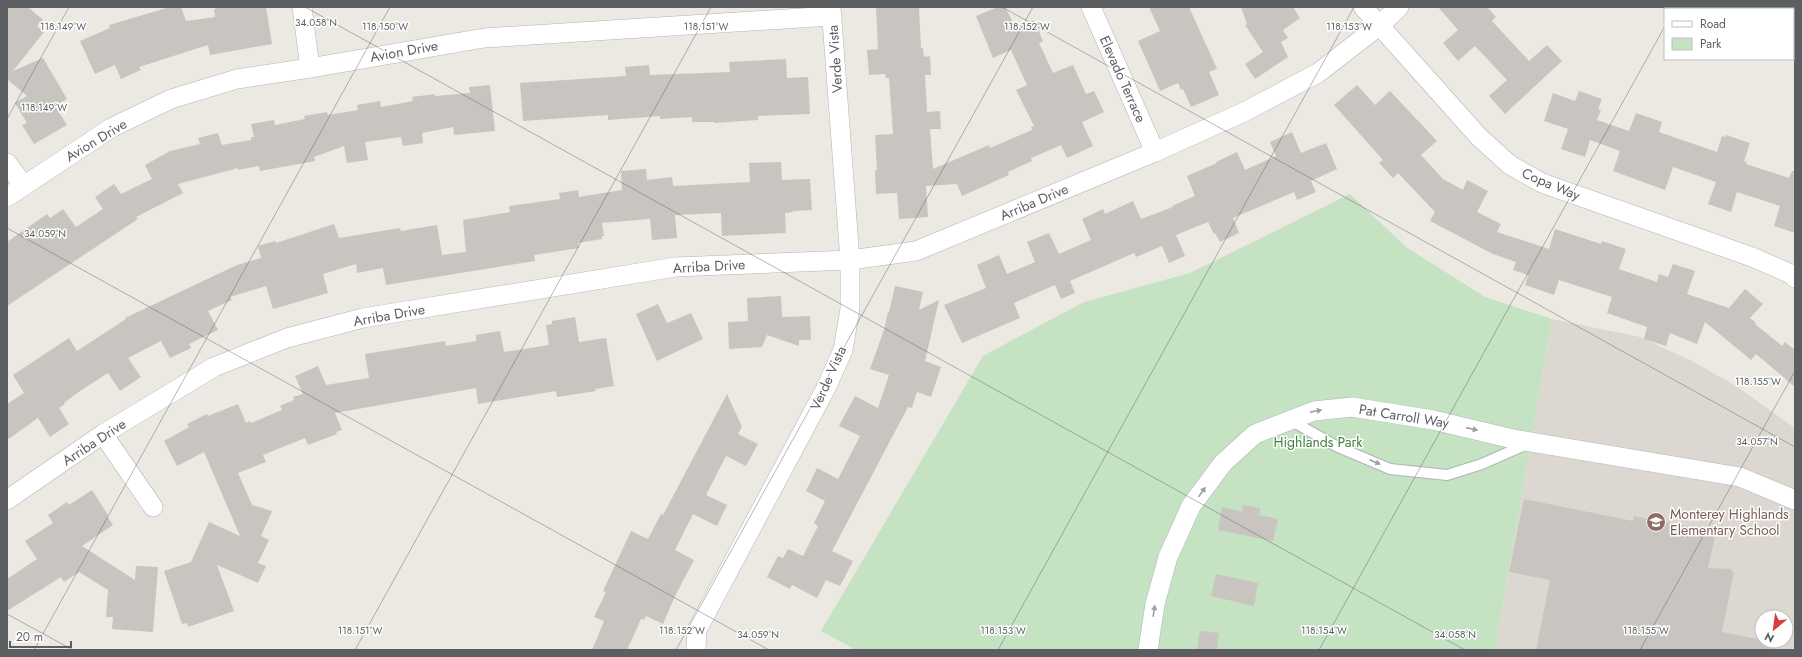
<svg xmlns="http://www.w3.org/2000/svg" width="1802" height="657" font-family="Jost,sans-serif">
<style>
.education{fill:#dcd8d1;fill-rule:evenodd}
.green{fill:#c5e2c2}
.building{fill:#c8c4c0}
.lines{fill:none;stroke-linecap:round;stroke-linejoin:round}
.service-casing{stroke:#b0b4b7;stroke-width:12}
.minor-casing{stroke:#b0b4b7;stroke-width:20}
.service{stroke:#fff;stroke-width:10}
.minor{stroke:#fff;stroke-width:19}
.oneway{fill:#9d9fa1}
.ticks{fill:none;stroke:#5b5f62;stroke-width:1;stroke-opacity:0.45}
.labels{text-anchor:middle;stroke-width:3;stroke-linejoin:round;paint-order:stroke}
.street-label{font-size:14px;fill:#5b5f62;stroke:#fff}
.park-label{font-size:14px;fill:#40803d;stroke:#fff}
.education-label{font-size:14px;fill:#785e54;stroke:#fff;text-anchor:start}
.ticks-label{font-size:10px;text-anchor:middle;fill:#5b5f62;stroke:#fff;stroke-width:3;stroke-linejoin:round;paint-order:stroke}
</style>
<rect width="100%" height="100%" fill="#ece9e3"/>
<!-- education -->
<path class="education" d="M1552 319 1640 337 1690 360 1736 386 1795 428V650H1495ZM1762 617H1786V641H1762Z"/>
<!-- green -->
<path class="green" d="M1350 194 1406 247 1485 297 1552 319 1495 650H856L821 631 983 356 1084 302 1190 273Z"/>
<!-- building -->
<g class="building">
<path d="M7 7H28L43 20 37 26 44 32 13 71 43 58 67 99 55 106 67 125 34 144 22 125 27 123 15 103 27 96 7 79Z"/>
<path d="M170 7H181L186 21 215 17 214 9 223 7H266L272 44 210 55 208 45 139 67 141 70 121 79 115 65 95 74 80 41 110 28 109 25Z"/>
<path d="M876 7H919L921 48H923L924 57 930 56 931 75H925L927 112 940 111 941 129H930L933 169 989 145 990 148 1032 130 1031 127 1034 126 1016 90 1027 85 1011 50 993 58 976 16 998 7H1005L1016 28 1034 20 1043 41 1039 43 1053 73 1073 65 1086 94 1094 91 1104 112 1082 122 1093 146 1067 158 1061 145 1031 158 1032 161 1008 172 1009 175 962 196 957 184 926 186 928 217 899 219 897 193 876 194 875 170H877L875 135 893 134 889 78H886L885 74 869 75 867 50 878 49Z"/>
<path d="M1149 7H1189L1217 69 1209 72 1219 95 1191 107 1183 89 1181 90 1178 83 1160 91 1138 41 1160 31Z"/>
<path d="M1241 7H1293L1300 18 1283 30 1288 38 1281 42 1288 57 1255 79 1245 64 1263 52 1245 25 1247 24Z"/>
<path d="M1438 7H1487L1496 17 1492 21 1529 61 1547 45 1562 61 1505 114 1489 96 1507 80 1475 46 1458 61 1443 43 1458 30Z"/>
<path d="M786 59 787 78 808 77 810 114 758 116V120L714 123V122H692V117L660 119V116L608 120V115L523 121 520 83 626 76 625 67 649 65 650 75 730 72 729 62Z"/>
<path d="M490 85 495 131 454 135 453 127 422 133 423 143 403 146 401 137 365 142 368 160 347 163 344 146 314 157 315 161 260 171 259 166 238 170V168L178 184 183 193 136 217 138 219 7 306V242L47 214 50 218 63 209 76 227 103 209 95 197 114 184 121 194 152 179 145 165 170 151 200 144 198 138 218 133 222 145 251 140V137H254L251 124 274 120 275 125 305 119 304 116 327 112 328 115 358 110 357 105 380 101 381 107 413 101 412 97 435 94V96L470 93 469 87Z"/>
<path d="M1357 85 1375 105 1390 91 1437 141 1421 155 1443 179 1463 190 1467 180 1488 191 1477 212 1501 224 1497 232 1549 249 1555 229 1601 244 1602 241 1626 249 1619 269 1657 282 1659 274 1668 277 1673 264 1695 271 1687 294 1729 308 1745 289 1763 304 1750 318 1756 323 1755 324 1782 346 1785 342 1795 350V387L1756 354 1751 360 1705 322 1697 344 1670 333 1666 346 1644 339 1647 327 1607 313 1612 297 1559 280 1554 295 1525 285 1528 275 1513 270 1516 262 1493 254 1430 221 1435 212 1398 173 1393 178 1379 163 1383 160 1334 105Z"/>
<path d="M1579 91 1602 99 1598 109 1601 110 1597 120 1629 131 1636 113 1662 122 1659 132 1717 152 1722 136 1726 137V135L1750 143 1744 161 1747 162 1746 164 1789 178 1792 171H1795V233L1774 226 1780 206 1737 192 1731 212 1708 204 1716 182 1673 167 1665 190 1613 171 1620 151 1590 140 1585 157 1561 149 1568 129 1544 121 1553 93 1575 101Z"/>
<path d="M1292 132 1301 153 1326 143 1337 169 1311 181 1316 192 1297 200 1294 192 1233 218 1239 233 1220 242 1215 233 1214 234 1208 222 1176 235 1185 256 1169 263 1162 246 1136 257 1134 253 1070 281 1075 293 1061 299 1055 285 1014 303 1020 318 962 343 944 305 986 288 977 265 999 255 1007 274 1035 262 1027 242 1049 233 1059 254 1091 240 1082 219 1103 209 1105 214 1133 201 1141 219 1173 207 1172 206 1195 196 1187 176 1217 163 1216 162 1237 152 1245 170 1276 156 1270 142Z"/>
<path d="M781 162 782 180 810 179 812 210 792 211 793 212 785 213 786 233 722 236 721 213 675 215 677 238 652 240 650 219 602 223 604 236H602V239L578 243 579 248 534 255 535 261 386 285 383 268 357 273 356 264 323 274 328 293 273 309 266 286 230 297 232 300 208 311 218 330 189 344 191 348 170 358 161 341 128 358 141 377 120 391 108 373 80 391 64 403 65 404 59 408 69 424 50 437 38 418 7 440V404L24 393 13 375 69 338 77 351 126 319 125 318 237 265 261 258 258 246 275 241 276 243 334 224 339 238 400 228 401 231 437 225 442 255 466 252 463 220 510 212 509 206 560 199 559 193 578 190 579 197 622 190 621 171 646 169 647 180 672 177 673 186 750 182 749 163Z"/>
<path d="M895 286 923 292 919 310 939 300 925 361 941 367 931 397 917 392 912 408 908 407 832 551 853 561 840 586 826 580 817 598 792 585 790 589 767 577 778 556 783 558 788 549 803 556 818 526 814 523 825 501 806 491 817 468 838 479 860 436 839 426 855 396 878 408 889 375 870 369 884 330 888 312H889Z"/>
<path d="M781 296 782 317 810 316 811 340H799V346L767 335 762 347 729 349 728 322 748 321 747 298Z"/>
<path d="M658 304 667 323 691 313 703 339 657 361 636 314Z"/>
<path d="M575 317 579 342 606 338 614 386 595 389 596 391 557 397 556 391 478 404 476 388 335 413 342 430 336 432 337 434 308 445 305 438 263 455 266 462 238 473 252 505 272 511 261 536 269 540 258 563 266 566 258 583 217 565 234 611 188 627 187 623 182 624 164 571 191 562 209 522 240 536 204 452 177 466 164 441 189 427 187 424 207 414 208 416 238 404 246 423 250 421 251 423 282 410 280 406 294 400 293 397 303 394 295 376 318 366 326 385 369 378 365 354 445 341 446 346 476 341V335L500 331 504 352 549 345 546 325 552 324V321Z"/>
<path d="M727 394 742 427 738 434 758 444 746 466 726 456 706 495 727 505 717 526 693 514 675 550 694 560 675 596 663 624 646 616 644 620 641 619 627 650H592L604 621 594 617 606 592 603 591 631 531 648 539 661 514 663 515Z"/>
<path d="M92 490 108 515 107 516 113 525 82 546 135 580 136 566 158 567 153 632 112 629 113 617H106L108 590 79 572 64 582 61 577 7 611V579L37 559 25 541 53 523 48 515 67 502 69 505Z"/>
<path d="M1524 499 1633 521 1634 516 1716 532 1708 568 1732 569 1731 571 1734 572 1722 632 1773 642V650H1536L1550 580 1509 572Z"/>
<path d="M1243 505 1260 508 1259 515 1278 519 1273 541 1218 530 1222 507 1242 512Z"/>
<path d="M1216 574 1258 583 1254 606 1211 596Z"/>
<path d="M1200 631 1219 633 1217 650H1197Z"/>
</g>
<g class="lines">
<defs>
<path id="service" d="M1290 420 1338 447 1390 469 1447 475 1482 464 1527 444"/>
<g id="minor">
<path d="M302 7 310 68"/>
<path d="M1091 7 1155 152"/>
<path d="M1363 7 1479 137 1510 165 1542 183 1752 257 1791 274 1795 278"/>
<path d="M7 163 24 186"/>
<path d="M7 197 111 128 171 99 237 79 310 68 484 38 832 16"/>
<path d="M103 434 153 507"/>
<path d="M7 500 103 434 214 367 287 338 363 318 675 267 850 260 916 251 1155 152 1244 112 1318 73 1380 25 1399 7"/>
<path d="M696 650 697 630 826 388 843 350 850 309V260L831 7"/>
<path d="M1148 650 1155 604 1168 557 1191 506 1223 463 1255 434 1314 411 1352 407 1433 420 1513 439 1740 477 1795 500"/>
</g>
</defs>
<!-- service casing -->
<use href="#service" class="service-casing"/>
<!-- minor casing -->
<use href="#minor" class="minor-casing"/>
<!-- service -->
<use href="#service" class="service"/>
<!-- minor -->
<use href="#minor" class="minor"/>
</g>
<!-- one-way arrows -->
<defs><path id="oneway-solid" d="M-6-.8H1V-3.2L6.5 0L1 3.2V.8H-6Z"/></defs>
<g class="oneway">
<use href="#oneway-solid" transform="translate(1316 411) rotate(-11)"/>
<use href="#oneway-solid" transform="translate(1472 429) rotate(13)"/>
<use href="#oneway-solid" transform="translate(1375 462) rotate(23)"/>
<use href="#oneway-solid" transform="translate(1202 492) rotate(-54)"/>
<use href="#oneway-solid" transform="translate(1154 611) rotate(-81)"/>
</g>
<!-- ticks -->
<path class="ticks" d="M305 7 1465 650M1002 7 1795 447M1698 7 1702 9M1674 9 1675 7M1792 59 1795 61M7 119 69 7M7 228 769 650M7 614 73 650M34 650 390 7M355 650 711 7M676 650 1033 7M998 650 1354 7M1319 650 1665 26M1640 650 1795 371"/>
<!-- icons -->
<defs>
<symbol id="school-disc" viewBox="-11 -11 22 22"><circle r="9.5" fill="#8d6e63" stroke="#fff"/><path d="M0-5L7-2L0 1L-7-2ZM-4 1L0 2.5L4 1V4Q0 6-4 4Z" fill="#fff"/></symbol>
</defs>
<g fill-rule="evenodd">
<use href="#school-disc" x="1645" y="511" width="22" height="22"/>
</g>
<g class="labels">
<!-- street labels -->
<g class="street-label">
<text transform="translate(404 51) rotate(-10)" y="5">Avion Drive</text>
<text transform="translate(835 59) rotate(-94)" y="5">Verde Vista</text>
<text transform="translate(1123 79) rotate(66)" y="5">Elevado Terrace</text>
<text transform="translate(96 140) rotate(-31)" y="5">Avion Drive</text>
<text transform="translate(1551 184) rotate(23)" y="5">Copa Way</text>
<text transform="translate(1034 202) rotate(-23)" y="5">Arriba Drive</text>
<text transform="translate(709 266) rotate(-3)" y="5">Arriba Drive</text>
<text transform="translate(389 315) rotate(-10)" y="5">Arriba Drive</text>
<text transform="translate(828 378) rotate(-66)" y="5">Verde Vista</text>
<text transform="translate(1404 416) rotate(9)" y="5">Pat Carroll Way</text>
<text transform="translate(94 442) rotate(-33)" y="5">Arriba Drive</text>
</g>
<!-- park labels -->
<g class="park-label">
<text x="1318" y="447">Highlands Park</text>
</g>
<!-- education labels -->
<g class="education-label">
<text x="1670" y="519">Monterey Highlands<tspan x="1670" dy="16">Elementary School</tspan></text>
</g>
</g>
<g class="ticks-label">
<text x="316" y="26">34.058°N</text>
<text x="63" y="30">118.149°W</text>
<text x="385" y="30">118.150°W</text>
<text x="706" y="30">118.151°W</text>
<text x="1027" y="30">118.152°W</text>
<text x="1349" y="30">118.153°W</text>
<text x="44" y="111">118.149°W</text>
<text x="45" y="237">34.059°N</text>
<text x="1758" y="385">118.155°W</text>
<text x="1757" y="445">34.057°N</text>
<text x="360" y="634">118.151°W</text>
<text x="682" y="634">118.152°W</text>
<text x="1003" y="634">118.153°W</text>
<text x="1324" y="634">118.154°W</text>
<text x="1646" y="634">118.155°W</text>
<text x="758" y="638">34.059°N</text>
<text x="1455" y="638">34.058°N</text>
</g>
<!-- border -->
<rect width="1802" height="657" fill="none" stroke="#5b5f62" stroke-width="16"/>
<!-- legend -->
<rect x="1664" y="8" width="130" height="52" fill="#ffffff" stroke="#bdbfc0"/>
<rect x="1672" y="21" width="20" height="6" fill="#ffffff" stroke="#bdbfc0"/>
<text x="1700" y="28" font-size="12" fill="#5b5f62">Road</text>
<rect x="1672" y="38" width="20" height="12" fill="#c5e2c2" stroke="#bdbfc0"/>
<text x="1700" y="48" font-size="12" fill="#5b5f62">Park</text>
<!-- north arrow -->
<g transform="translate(1774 629) rotate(209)"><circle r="19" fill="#ffffff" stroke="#bdbfc0"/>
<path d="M0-3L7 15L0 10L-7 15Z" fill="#d83e3f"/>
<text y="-6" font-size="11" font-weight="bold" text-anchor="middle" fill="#5b5f62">N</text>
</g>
<!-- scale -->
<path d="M10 641v6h61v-6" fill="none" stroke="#5b5f62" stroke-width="2"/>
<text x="16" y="641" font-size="12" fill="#5b5f62" stroke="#ffffff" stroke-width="3" paint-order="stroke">20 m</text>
</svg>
